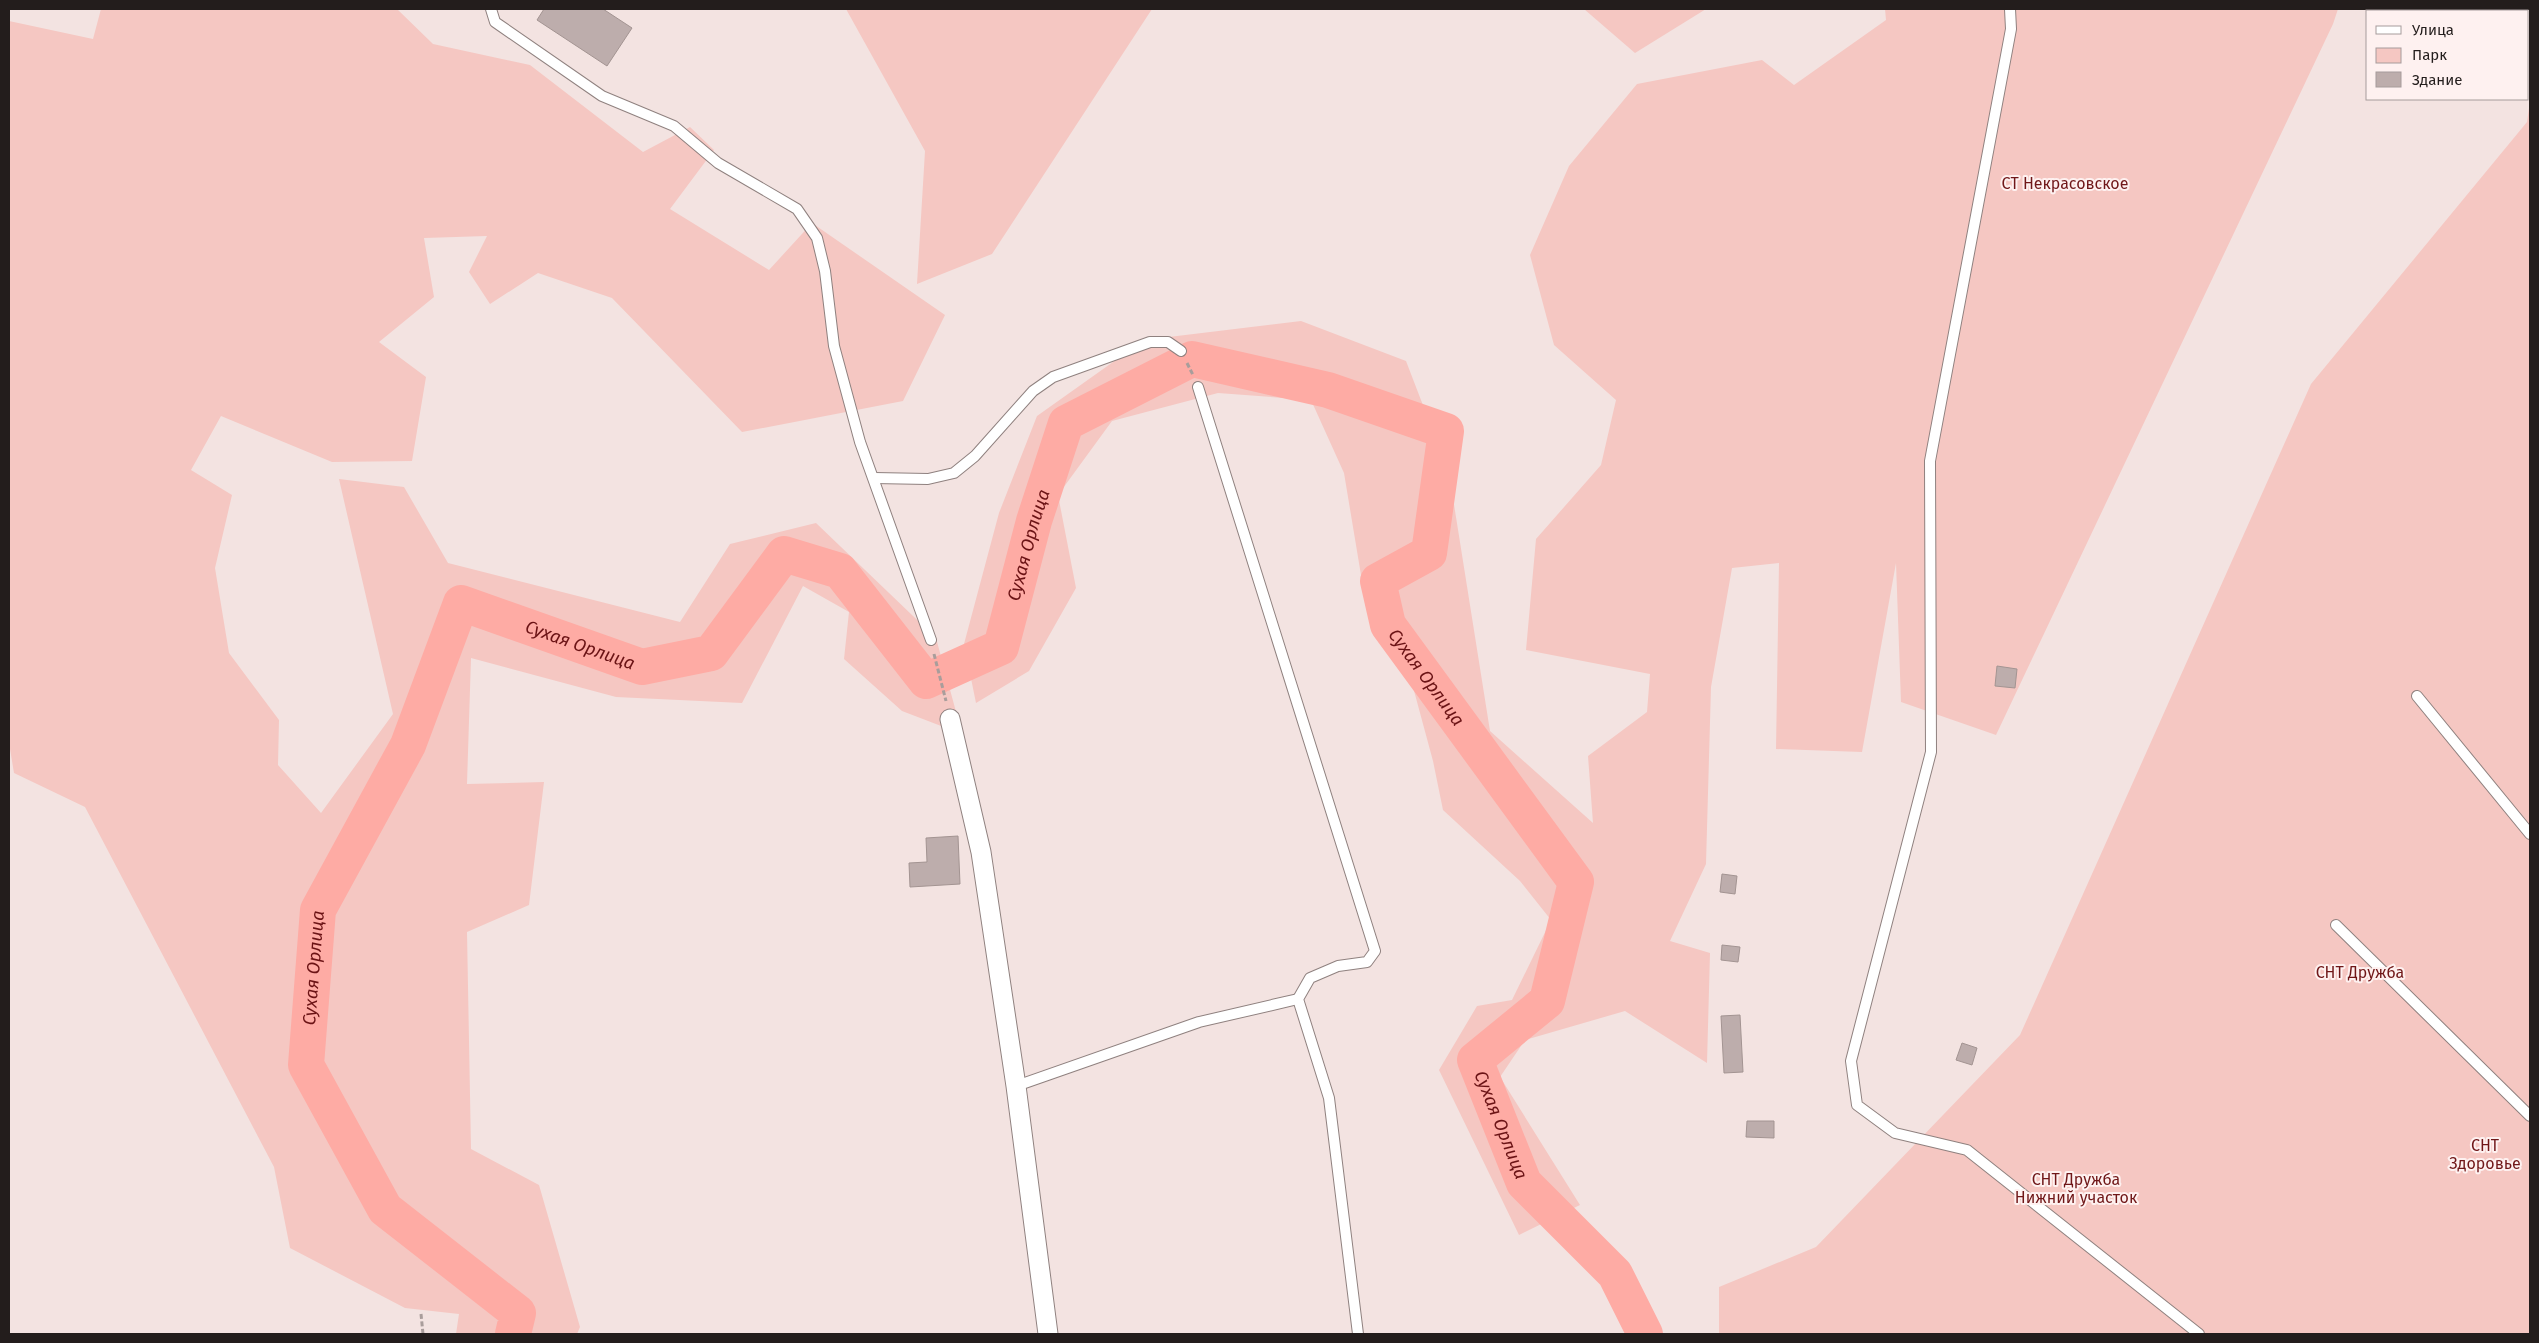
<svg xmlns="http://www.w3.org/2000/svg" width="2539" height="1343" font-family="'Fira Sans',sans-serif">
<style>
.green{fill:#f5c7c2}
.lines{fill:none;stroke-linecap:round;stroke-linejoin:round}
.river{stroke:#feaba4;stroke-width:36}
.building{fill:#bdadac;stroke:#a39492}
.service-casing{stroke:#8f817f;stroke-width:12}
.minor-casing{stroke:#8f817f;stroke-width:21}
.path{stroke:#a99d9b;stroke-width:3;stroke-dasharray:5 2.5;stroke-linecap:butt}
.service{stroke:#fff;stroke-width:10}
.minor{stroke:#fff;stroke-width:19}
.labels{text-anchor:middle;stroke-width:4;stroke-linejoin:round;paint-order:stroke}
.park-label{font-size:16px;fill:#701718;stroke:#fef1f0}
.water-label{font-size:18px;font-style:italic;fill:#6b1315;stroke:#fef1f0}
</style>
<rect width="100%" height="100%" fill="#f3e3e1"/>
<!-- green -->
<g class="green">
<path d="M101 9H397L433 44 530 65 643 152 690 127 714 150 670 209 769 270 812 223 945 315 903 401 742 432 612 298 538 273 490 304 469 272 487 236 424 238 434 297 379 342 426 377 412 461 332 462 221 416 191 470 232 495 215 568 229 653 279 720 278 765 321 813 393 714 339 479 404 487 448 563 680 622 730 544 816 523 936 638 962 734 902 711 844 659 849 612 803 586 742 703 616 697 471 658 467 784 544 782 529 905 467 932 471 1149 539 1185 580 1327 577 1334H456L459 1314 405 1308 290 1248 274 1167 85 807 14 773 9 743V21L93 39Z"/>
<path d="M846 9H1152L992 254 917 284 925 151Z"/>
<path d="M1584 9H1706L1635 53Z"/>
<path d="M1885 9H2338L2333 24 1996 735 1901 702 1896 563 1862 752 1776 749 1779 563 1732 568 1711 687 1706 864 1670 941 1710 953 1707 1063 1625 1011 1525 1040 1500 1077 1580 1205 1519 1235 1439 1070 1477 1006 1512 1000 1551 920 1520 881 1443 810 1433 761 1403 650 1362 581 1344 473 1311 400 1218 393 1112 421 1058 495 1076 588 1029 671 976 703 964 644 999 513 1037 416 1144 340 1301 321 1406 361 1449 473 1490 731 1593 823 1588 756 1647 712 1650 674 1526 650 1536 539 1601 465 1616 400 1554 345 1530 255 1569 166 1637 84 1762 60 1794 85 1886 20Z"/>
<path d="M2530 101V1334H1719V1287L1816 1247 2020 1035 2311 384 2527 122Z"/>
</g>
<g class="lines">
<!-- river -->
<path class="river" id="s1" d="M513 1334 518 1313 385 1209 306 1065 318 910 408 745 461 603 642 667 711 653 784 554 840 571 926 681 1001 647 1034 521 1066 423 1192 359 1328 390 1446 431 1429 553 1378 581 1388 625 1576 882 1547 1001 1475 1060 1524 1183 1615 1274 1645 1334"/>
</g>
<!-- building -->
<g class="building">
<path d="M544 9H603L632 28 607 66 537 20Z"/>
<path d="M1997 666 2017 669 2015 688 1995 686Z"/>
<path d="M958 836 960 884 910 887 909 863 927 862 926 838Z"/>
<path d="M1722 874 1737 876 1735 894 1720 892Z"/>
<path d="M1722 945 1740 947 1738 962 1721 960Z"/>
<path d="M1740 1015 1743 1072 1724 1073 1721 1016Z"/>
<path d="M1962 1043 1977 1048 1972 1065 1956 1060Z"/>
<path d="M1747 1121H1774V1138L1746 1137Z"/>
</g>
<g class="lines">
<defs>
<g id="service">
<path d="M491 9 495 22 602 96 674 126 718 163 797 209 817 238 825 271 834 346 860 442 931 640"/>
<path d="M2010 9 2011 29 1930 461 1931 752 1851 1061 1857 1105 1895 1133 1967 1150 2199 1334"/>
<path d="M1198 387 1375 951 1367 962 1338 966 1310 978 1298 999 1329 1098 1358 1334"/>
<path d="M874 478 928 479 954 473 975 456 1033 391 1053 377 1150 342H1168L1181 351"/>
<path d="M2417 696 2530 834"/>
<path d="M2336 925 2530 1116"/>
<path d="M1016 1086 1199 1022 1298 999"/>
</g>
<path id="minor" d="M950 719 981 852 1016 1086 1048 1334"/>
</defs>
<!-- service casing -->
<use href="#service" class="service-casing"/>
<!-- minor casing -->
<use href="#minor" class="minor-casing"/>
<!-- path -->
<g class="path">
<path d="M1187 363 1193 375"/>
<path d="M934 654 946 701"/>
<path d="M421 1314 423 1334"/>
</g>
<!-- service -->
<use href="#service" class="service"/>
<!-- minor -->
<use href="#minor" class="minor"/>
</g>
<g class="labels">
<!-- park labels -->
<g class="park-label">
<text x="2065" y="189">СТ Некрасовское</text>
<text x="2360" y="978">СНТ Дружба</text>
<text x="2485" y="1151">СНТ<tspan x="2485" dy="18">Здоровье</tspan></text>
<text x="2076" y="1185">СНТ Дружба<tspan x="2076" dy="18">Нижний участок</tspan></text>
</g>
<!-- water labels -->
<g class="water-label">
<text dy="6" stroke="none"><textPath href="#s1" startOffset="1621">Сухая Орлица</textPath></text>
<text dy="6" stroke="none"><textPath href="#s1" startOffset="976">Сухая Орлица</textPath></text>
<text dy="6" stroke="none"><textPath href="#s1" startOffset="2446">Сухая Орлица</textPath></text>
<text dy="6" stroke="none"><textPath href="#s1" startOffset="452">Сухая Орлица</textPath></text>
<text dy="6" stroke="none"><textPath href="#s1" startOffset="2985">Сухая Орлица</textPath></text>
</g>
</g>
<!-- border -->
<rect width="2539" height="1343" fill="none" stroke="#231d1c" stroke-width="20"/>
<!-- legend -->
<rect x="2366" y="10" width="162" height="90" fill="#fef1f0" stroke="#a69c9b"/>
<rect x="2376" y="26" width="25" height="8" fill="#ffffff" stroke="#a69c9b"/>
<text x="2412" y="35" font-size="15" fill="#231d1c">Улица</text>
<rect x="2376" y="48" width="25" height="15" fill="#f5c7c2" stroke="#a69c9b"/>
<text x="2412" y="60" font-size="15" fill="#231d1c">Парк</text>
<rect x="2376" y="72" width="25" height="15" fill="#bdadac" stroke="#a69c9b"/>
<text x="2412" y="85" font-size="15" fill="#231d1c">Здание</text>
</svg>
